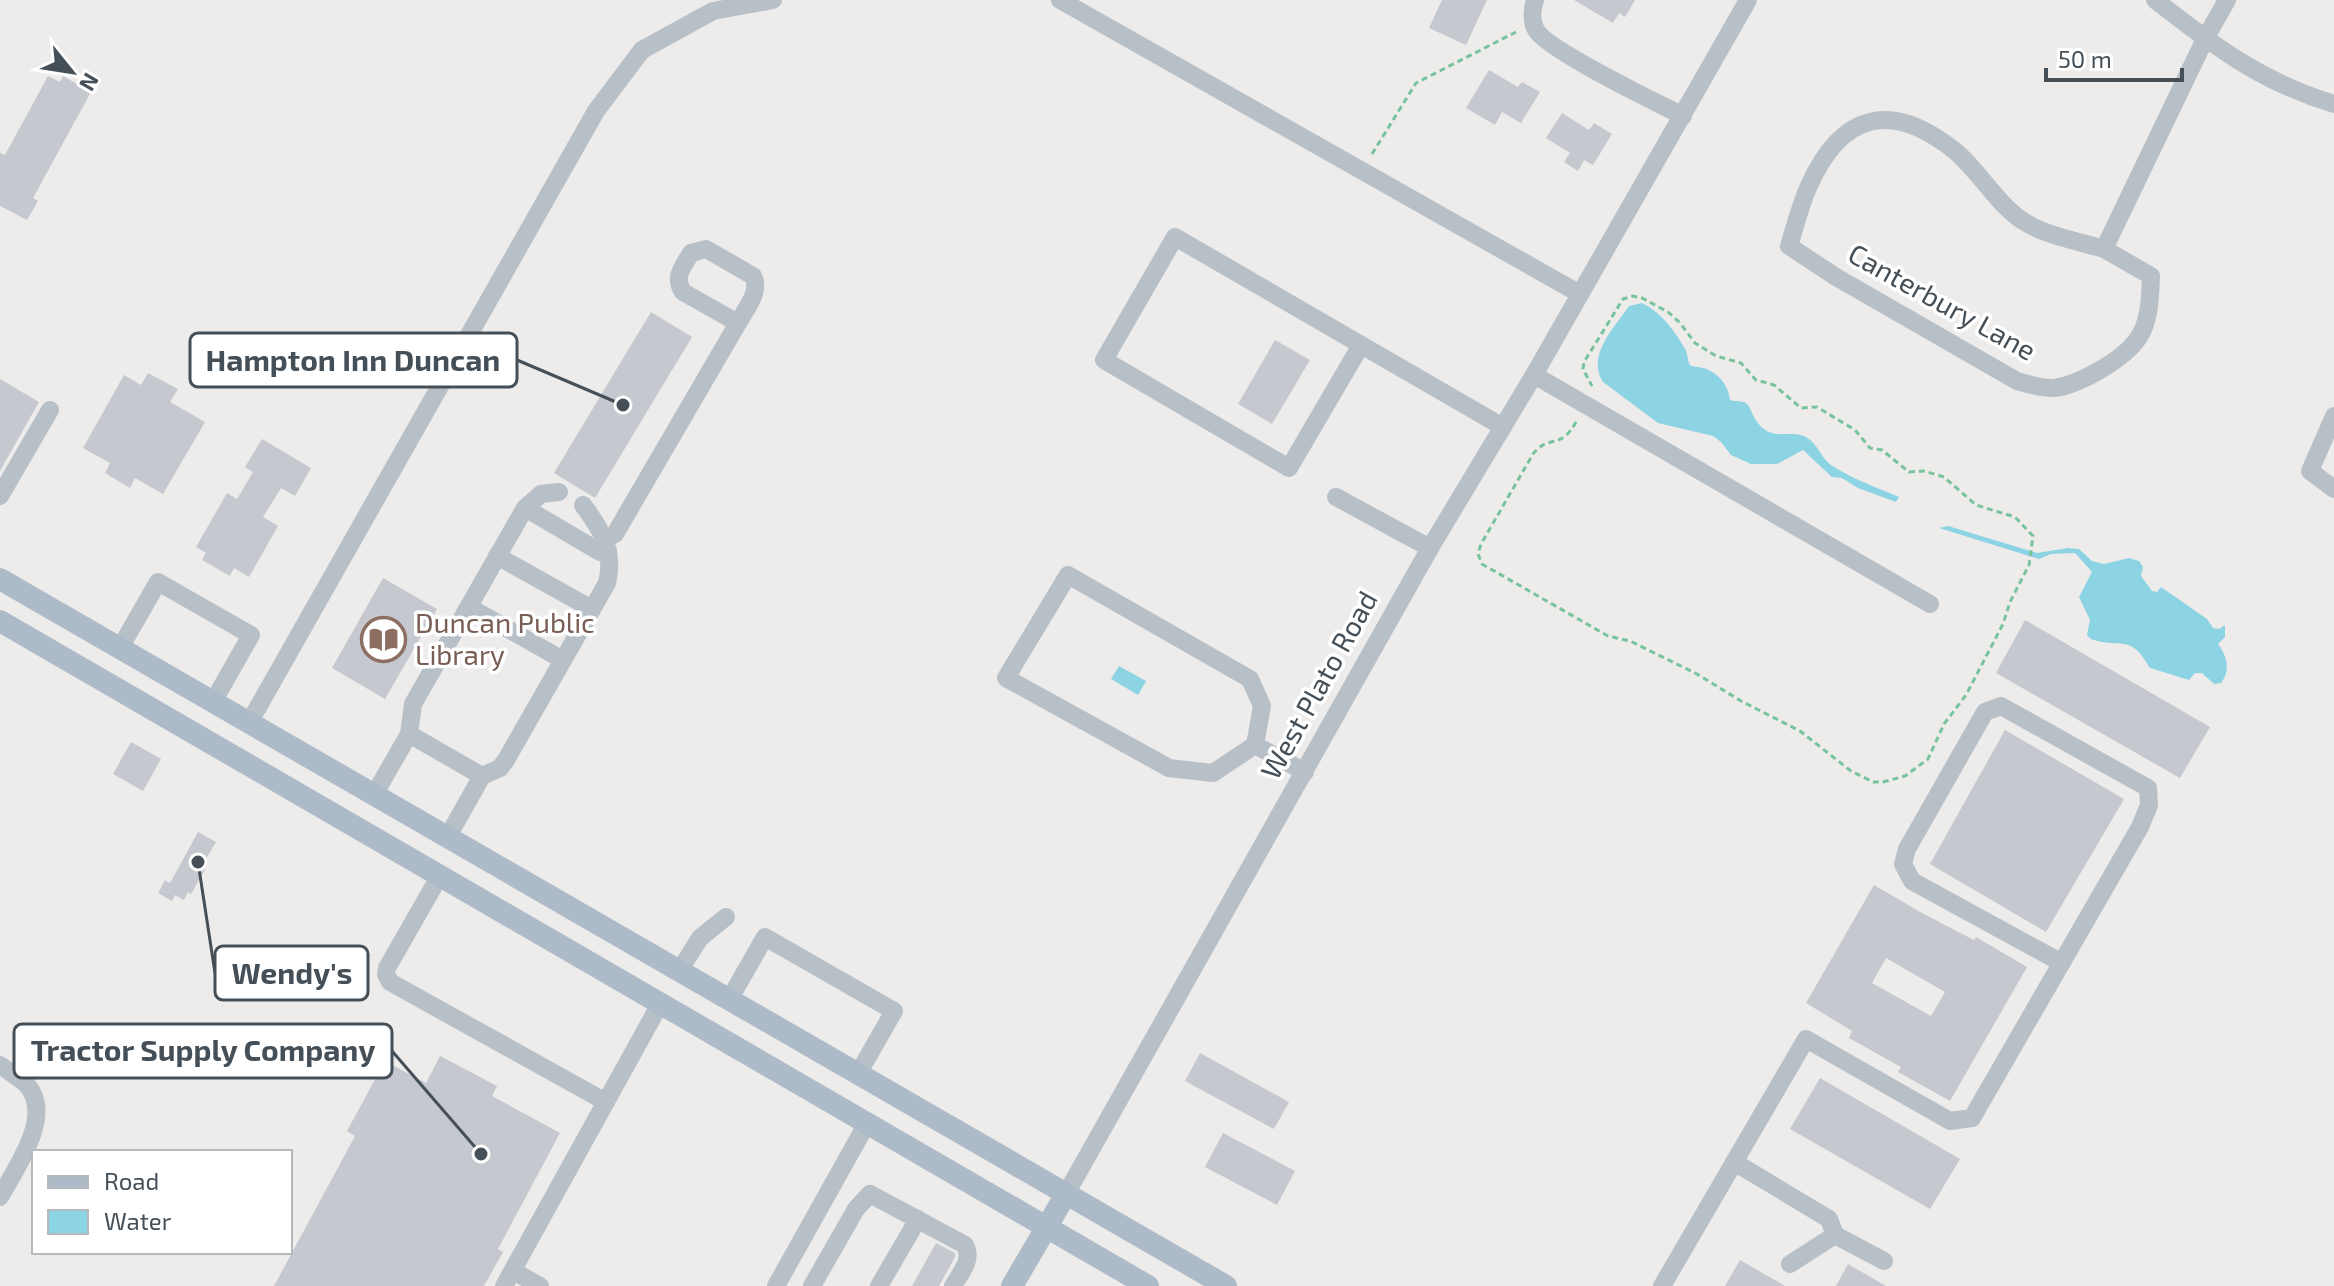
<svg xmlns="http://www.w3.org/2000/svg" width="2334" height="1286" font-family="'Exo 2',sans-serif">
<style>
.water{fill:#8cd3e3}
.building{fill:#c5c8ce;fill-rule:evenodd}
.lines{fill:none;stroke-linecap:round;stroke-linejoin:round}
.path{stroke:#77c49c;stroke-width:3;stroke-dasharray:6 4;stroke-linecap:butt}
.minor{stroke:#b8c0c7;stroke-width:18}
.major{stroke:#adbbc9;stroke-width:22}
.labels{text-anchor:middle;stroke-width:7;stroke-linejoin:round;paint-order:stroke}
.street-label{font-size:28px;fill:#454f57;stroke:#fff}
.education-label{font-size:28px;fill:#785e54;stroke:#fff;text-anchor:start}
.leader{fill:none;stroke:#454f57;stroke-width:3}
.callout-dot{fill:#454f57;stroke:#fff;stroke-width:3}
.callout{fill:#fff;stroke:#454f57;stroke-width:3}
.callout-label{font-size:30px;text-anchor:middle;font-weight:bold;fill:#454f57}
</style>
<rect width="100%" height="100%" fill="#eeebeb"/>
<!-- water -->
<g class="water">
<path d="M1642 303C1661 312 1675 331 1685 349 1688 353 1687 362 1691 366 1692 366 1703 368 1704 368 1719 374 1728 384 1730 400 1735 402 1743 400 1747 404 1753 411 1753 421 1764 429 1777 439 1792 430 1806 437 1818 444 1821 458 1831 465 1853 479 1875 487 1899 497L1896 502 1858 488 1842 478 1832 477 1803 450 1777 464H1751L1731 455 1721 442 1713 436 1658 423 1603 382C1586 356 1614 328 1629 306Z"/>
<path d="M1948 526 2037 553 2068 548 2079 549 2092 561 2104 564 2129 558 2139 561 2143 567 2141 576 2152 591 2157 592 2161 587 2207 619 2213 628 2219 629 2225 625V637L2218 644C2227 656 2231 670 2221 683L2214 684 2202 673H2195L2189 680 2150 668C2129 632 2123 650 2091 639L2087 635 2090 620 2079 597 2092 572 2075 553 2051 554 2039 559 1939 528Z"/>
<path d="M1119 666 1146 681 1138 695 1111 679Z"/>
</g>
<!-- building -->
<g class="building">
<path d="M1442 0H1487L1466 45 1429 28Z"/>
<path d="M1574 0H1635L1625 17 1619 13 1613 23Z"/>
<path d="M1489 70 1518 87 1522 82 1540 92 1521 123 1502 112 1495 125 1466 108Z"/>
<path d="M48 76 60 82 63 76 91 92 33 198 38 201 27 220 0 206V153L5 155Z"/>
<path d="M1562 113 1589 130 1594 123 1612 134 1593 165 1584 160 1578 171 1564 162 1570 153 1546 138Z"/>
<path d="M651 312 692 337 595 498 554 473Z"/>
<path d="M1275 340 1310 360 1272 424 1238 404Z"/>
<path d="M148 373 178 389 170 402 205 422 163 494 135 478 130 488 105 473 110 463 83 448 124 375 141 385Z"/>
<path d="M0 379 39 402 0 471Z"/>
<path d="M262 439 311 468 295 496 281 488 263 517 278 526 249 577 234 568 230 576 202 560 206 553 196 547 227 493 237 499 253 472 245 467Z"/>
<path d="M383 578 437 609 385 699 332 668Z"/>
<path d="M2025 620 2210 727 2180 778 1996 673Z"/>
<path d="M2005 730 2124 799 2046 932 1930 864Z"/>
<path d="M131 742 161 759 143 791 113 774Z"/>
<path d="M198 832 216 842 203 864 207 866 191 894 188 892 184 900 175 895 172 901 158 893 165 880 170 883Z"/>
<path d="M1874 885 1920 912 1974 940 1976 937 2027 967 1950 1101 1898 1072 1901 1067 1849 1038 1852 1031 1806 1003ZM1886 958 1945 992 1931 1016 1872 983Z"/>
<path d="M1200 1053 1289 1102 1274 1129 1185 1081Z"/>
<path d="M440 1056 497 1086 492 1096 560 1133 498 1249 503 1252 484 1286H274L355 1136 347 1131 385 1061 426 1083Z"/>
<path d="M1820 1078 1960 1159 1930 1209 1790 1129Z"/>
<path d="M1223 1133 1295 1171 1277 1205 1205 1167Z"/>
<path d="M936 1243 955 1253V1257L939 1286H912Z"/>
<path d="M1740 1260 1785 1286H1725Z"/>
<path d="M1848 1264 1886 1286H1836Z"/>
</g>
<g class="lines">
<!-- path -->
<g class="path">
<path d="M1372 154 1416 83 1516 32"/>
<path d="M1576 422C1560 451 1550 433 1533 454L1481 544 1478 554 1482 564 1608 636 1630 641 1697 674 1741 701 1800 731 1851 771 1873 782H1883L1905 776 1928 759 1944 724 1966 695 2003 624 2010 602 2029 565 2033 536 2015 517 1976 505 1944 477 1924 471 1909 472 1882 450 1870 448 1855 430 1817 407 1801 408 1774 385 1756 380 1741 363 1716 356 1695 343 1680 323 1668 312 1642 298 1633 296 1623 299 1584 362 1583 369 1592 386"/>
</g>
<!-- minor -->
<g class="minor">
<path d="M1060 0 1580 294"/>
<path d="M1535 0C1532 9 1531 21 1536 30 1547 50 1656 102 1683 116"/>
<path d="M2155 0C2214 46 2261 82 2334 104"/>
<path d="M2104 249C2078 241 2046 236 2023 221 1996 203 1980 172 1955 151 1891 100 1841 112 1808 188 1800 206 1795 227 1789 246L1836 277 2017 381C2028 384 2042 389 2054 388 2079 385 2125 359 2139 337 2150 320 2150 297 2151 276L2104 249 2205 39 2227 0"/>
<path d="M1361 345 1289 468 1104 360 1175 237 1503 427"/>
<path d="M1534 375 1930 604"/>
<path d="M2334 416 2310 471 2334 489"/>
<path d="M0 496 50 410"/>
<path d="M1336 497 1430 548"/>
<path d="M525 508 600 552 608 551"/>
<path d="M606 539 615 534 738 323C746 308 761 292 753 276L706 249 691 253C683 267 673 277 683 292L738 323"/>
<path d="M497 556 592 609"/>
<path d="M469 607 563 660"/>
<path d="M120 648 158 582 251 635 213 702"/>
<path d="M249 723 596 111 642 50 713 11 773 0"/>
<path d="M409 734 482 776"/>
<path d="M1255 745 1262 706 1250 679 1068 575 1006 678 1169 768 1213 773 1255 745 1305 772"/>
<path d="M374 795 409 734 413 704 525 508 541 494 559 492"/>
<path d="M447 838 482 776 500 768 506 760 607 583C615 551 601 529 583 505"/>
<path d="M439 877 387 968 386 974 390 982 606 1102"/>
<path d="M679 971 700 938 726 917"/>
<path d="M729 1000 765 937 894 1011 858 1074"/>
<path d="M0 1065C8 1071 18 1077 25 1083 56 1113 16 1168 0 1197"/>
<path d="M1734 1162 1829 1219 1835 1235 1790 1264"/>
<path d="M1066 1194 1430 548 1534 375 1748 0"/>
<path d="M1835 1235 1884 1261"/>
<path d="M513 1271 540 1286"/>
<path d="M504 1286 660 1004"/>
<path d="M776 1286 866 1125"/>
<path d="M812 1286 856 1209 870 1194 965 1245C973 1260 961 1272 953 1286"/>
<path d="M879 1286 918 1219"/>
<path d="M1662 1286 1806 1039 1950 1121 1972 1118 2140 827 2149 805 2148 788 2001 706 1985 712 1907 849 1903 864 1912 881 2062 963"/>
</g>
<!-- major -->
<g class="major">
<path d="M0 579 1226 1286"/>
<path d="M0 621 1148 1286"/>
<path d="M1012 1286 1066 1194"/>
</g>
</g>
<!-- icons -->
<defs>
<symbol id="library-ring" viewBox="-11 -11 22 22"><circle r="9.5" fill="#fff" stroke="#8d6e63" stroke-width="1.5"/><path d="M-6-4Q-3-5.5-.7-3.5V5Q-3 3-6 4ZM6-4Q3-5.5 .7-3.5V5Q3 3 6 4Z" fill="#8d6e63"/></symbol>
</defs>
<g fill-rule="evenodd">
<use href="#library-ring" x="358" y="614" width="51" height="51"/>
</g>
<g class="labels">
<!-- street labels -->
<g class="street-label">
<text transform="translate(1942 302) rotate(29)" y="10">Canterbury Lane</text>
<text transform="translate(1319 685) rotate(-61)" y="10">West Plato Road</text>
</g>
<!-- education labels -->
<g class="education-label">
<text x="415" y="633">Duncan Public<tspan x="415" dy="32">Library</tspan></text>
</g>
</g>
<!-- callouts -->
<path class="leader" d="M623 405L517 360M198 862L215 973M481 1154L392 1051"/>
<g class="callout-dot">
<circle cx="623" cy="405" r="8"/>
<circle cx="198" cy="862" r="8"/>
<circle cx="481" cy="1154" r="8"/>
</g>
<g class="callout">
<rect x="190" y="333" width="327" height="54" rx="8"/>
<rect x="215" y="946" width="153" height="54" rx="8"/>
<rect x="14" y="1024" width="378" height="54" rx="8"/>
</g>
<g class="callout-label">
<text x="353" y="371">Hampton Inn Duncan</text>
<text x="292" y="984">Wendy's</text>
<text x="203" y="1061">Tractor Supply Company</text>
</g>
<!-- legend -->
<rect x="32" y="1150" width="260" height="104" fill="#ffffff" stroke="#b5b9bc" stroke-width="2"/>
<rect x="48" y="1176" width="40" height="12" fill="#adbbc9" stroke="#b5b9bc" stroke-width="2"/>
<text x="104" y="1190" font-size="24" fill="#454f57">Road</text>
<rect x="48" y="1210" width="40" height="24" fill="#8cd3e3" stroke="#b5b9bc" stroke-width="2"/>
<text x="104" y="1230" font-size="24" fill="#454f57">Water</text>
<!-- north arrow -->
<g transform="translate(72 72) rotate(120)" stroke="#ffffff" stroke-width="6" paint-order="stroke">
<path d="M0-6L14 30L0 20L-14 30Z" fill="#454f57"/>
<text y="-12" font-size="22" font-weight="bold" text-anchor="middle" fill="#454f57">N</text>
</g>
<!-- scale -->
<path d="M2046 68v12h136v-12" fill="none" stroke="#454f57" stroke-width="4"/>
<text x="2058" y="68" font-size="24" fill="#454f57" stroke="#ffffff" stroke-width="6" paint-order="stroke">50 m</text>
</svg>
